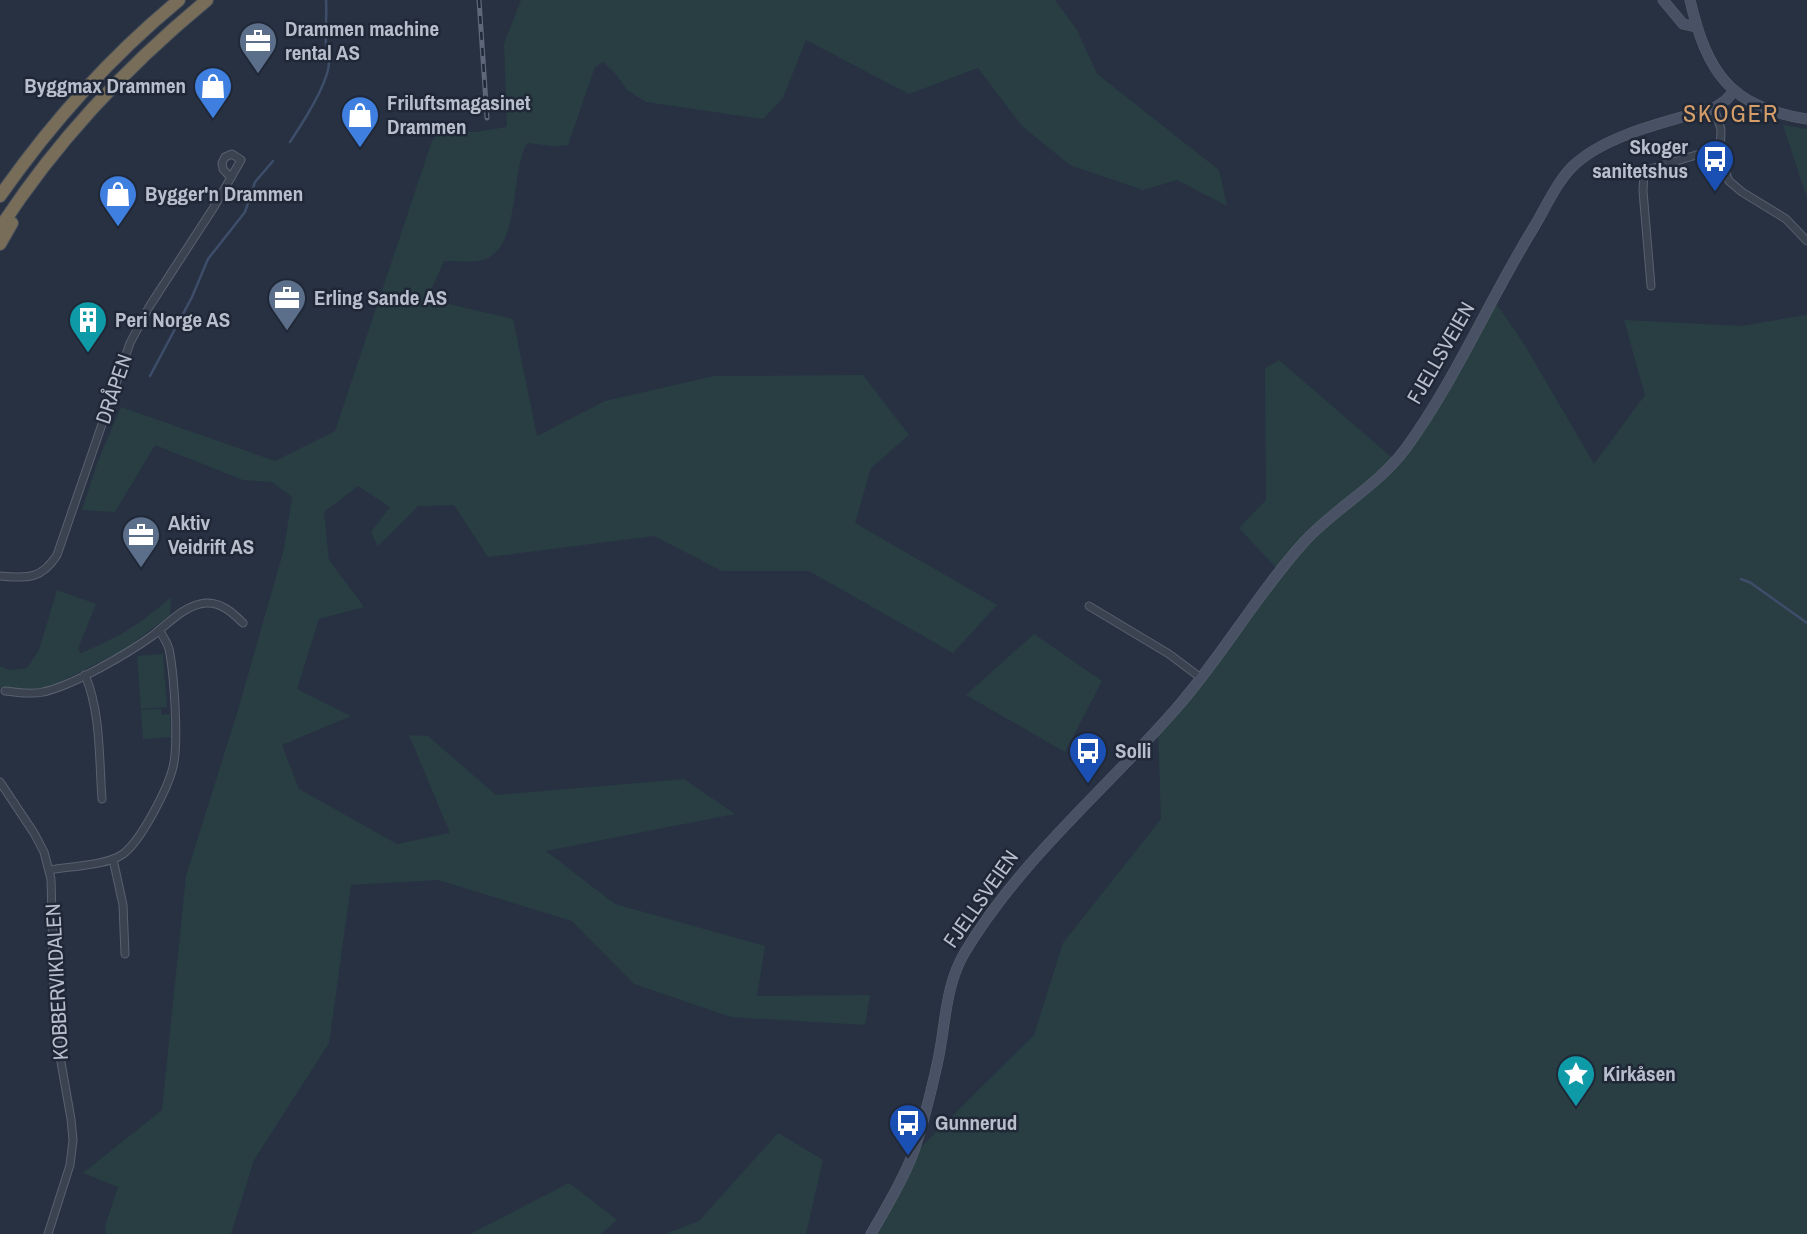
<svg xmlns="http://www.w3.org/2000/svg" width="1807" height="1234" font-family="'Archivo Narrow',sans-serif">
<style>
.green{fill:#293e43}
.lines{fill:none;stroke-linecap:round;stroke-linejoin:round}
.stream{stroke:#3d4d6a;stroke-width:2.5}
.street-casing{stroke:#59616f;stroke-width:9}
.secondary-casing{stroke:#59616f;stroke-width:11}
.highway-casing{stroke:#464e5c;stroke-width:14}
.street{stroke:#3b4351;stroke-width:7}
.secondary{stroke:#495264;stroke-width:10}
.highway{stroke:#776d58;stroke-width:12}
.rail-casing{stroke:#5d6778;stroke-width:5}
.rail{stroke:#202837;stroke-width:2.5;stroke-dasharray:8;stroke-linecap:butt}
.labels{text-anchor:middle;stroke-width:5;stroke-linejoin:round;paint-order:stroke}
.poi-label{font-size:21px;font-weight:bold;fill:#b8becb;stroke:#202837;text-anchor:start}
.street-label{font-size:21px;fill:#b8becb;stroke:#202837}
.quarter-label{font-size:24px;letter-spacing:2px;fill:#d59e69;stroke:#202837}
</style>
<rect width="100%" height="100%" fill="#273142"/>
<!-- green -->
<g class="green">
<path d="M521 0H1055L1077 30 1097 74 1219 170 1227 206 1177 180 1143 190 1070 165 1022 126 978 68 909 94 806 40 783 98 763 119 646 102 627 90 615 73 603 62 595 67 568 145 554 146 527 143C510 172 521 251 482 260 471 263 455 261 444 261L427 299 513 319 537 436 605 401 714 376 863 375 909 435 871 468 855 523 997 605 953 653 809 571H722L654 536 488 557 454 505 418 506 378 546 371 532 390 507 358 486 324 512 329 560 364 607 319 619 297 689 351 716 282 745 299 789 397 844 450 833 409 735 428 736 496 795 684 779 735 814 546 851 615 904 765 946 757 996 870 995 865 1025 731 1017 634 984 572 921 438 880 351 885 329 1043 254 1160 231 1234H106L105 1226 118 1187 83 1173 162 1110 186 876 238 710 284 549 292 497 272 482 243 480 155 445 115 512 82 510 98 461 121 407 275 461 335 431 432 141 439 132H475L507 127 504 44Z"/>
<path d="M1783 125 1807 129V199L1806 195Z"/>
<path d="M1495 302 1524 344 1594 464 1645 395 1624 320 1741 326 1807 315V1234H871L912 1156 1034 1035 1063 943 1161 819 1158 725 1216 659 1279 571 1239 528 1266 500 1265 368 1279 360 1397 462Z"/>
<path d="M57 590 96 604 78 649 81 653C118 638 142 623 171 597L170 615 122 651 44 690 0 688V666L10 670 27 668 39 650Z"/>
<path d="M1034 634 1102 681 1065 752 966 695Z"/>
<path d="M163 654 167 707 141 709 137 656Z"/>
<path d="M161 709V715L170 714 171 737 143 739 141 710Z"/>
<path d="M778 1133 823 1160 806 1234H665L699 1221Z"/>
<path d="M569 1183 617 1220 601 1234H470Z"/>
</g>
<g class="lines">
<!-- stream -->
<g class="stream">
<path d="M290 142C302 124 329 83 329 62 329 56 327 50 326 45 325 30 327 15 326 0"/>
<path d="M150 376 192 297 208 259 245 212 255 182 273 161"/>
<path d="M1741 579 1751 583 1807 623"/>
</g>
<defs>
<g id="street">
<path d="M1714 108 1721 129 1720 159 1729 181 1742 192 1786 219 1807 241"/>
<path d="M1651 286 1643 191 1644 171 1719 148"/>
<path d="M0 576C27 578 41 580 57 555L130 343 149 307 214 207 241 160 232 154 225 157 222 163 223 169 231 178"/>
<path d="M1089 606 1169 654 1201 678"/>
<path d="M85 675C101 712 99 760 102 799"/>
<path d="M5 691C17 692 31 695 43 692 72 686 127 654 152 636 168 624 184 605 206 603 221 602 233 613 243 623"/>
<path d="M0 782 34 833 44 852 51 879 55 1028 71 1119 73 1140 70 1165 48 1234"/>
<path d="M113 859 123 905 125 954"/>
<path d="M50 870C70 866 106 866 123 854 141 841 168 788 173 767 179 744 174 673 169 649 167 642 163 636 159 630"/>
</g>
<g id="secondary">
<path d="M1663 0 1683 24 1696 27"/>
<path d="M1690 0C1707 73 1730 107 1807 119"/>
<path d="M871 1234C886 1208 901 1184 912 1156 923 1127 930 1095 937 1065 946 1027 944 987 965 952 1023 856 1108 788 1180 704 1224 653 1258 593 1304 542 1335 508 1378 486 1406 448 1456 379 1489 300 1534 227 1546 207 1556 183 1573 166 1606 134 1670 121 1714 108L1726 100 1734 91"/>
</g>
<g id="highway">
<path d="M0 196C51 123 110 57 179 0"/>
<path d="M0 228C57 140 127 66 207 0"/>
<path d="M0 244 12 223"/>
</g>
</defs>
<!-- street casing -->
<use href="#street" class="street-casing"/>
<!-- secondary casing -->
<use href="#secondary" class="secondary-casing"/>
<!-- highway casing -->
<use href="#highway" class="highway-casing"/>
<!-- street -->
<use href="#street" class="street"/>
<!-- secondary -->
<use href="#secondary" class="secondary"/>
<!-- highway -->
<use href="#highway" class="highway"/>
<defs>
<path id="rail" d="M479 0 487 118"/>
</defs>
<!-- rail casing -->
<use href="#rail" class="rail-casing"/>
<!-- rail -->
<use href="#rail" class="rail"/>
</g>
<!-- icons -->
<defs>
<symbol id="office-pin" viewBox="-11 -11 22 30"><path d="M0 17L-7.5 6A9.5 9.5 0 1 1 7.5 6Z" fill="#5c6f8a" stroke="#202837"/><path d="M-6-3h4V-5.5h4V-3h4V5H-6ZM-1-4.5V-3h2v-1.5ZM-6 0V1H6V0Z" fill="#fff"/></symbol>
<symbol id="shop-pin" viewBox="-11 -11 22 30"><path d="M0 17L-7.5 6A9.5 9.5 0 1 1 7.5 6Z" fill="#3f7fe0" stroke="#202837"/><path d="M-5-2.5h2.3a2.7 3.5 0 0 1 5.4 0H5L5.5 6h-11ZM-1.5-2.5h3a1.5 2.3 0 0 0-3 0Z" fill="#fff"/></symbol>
<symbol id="bus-pin" viewBox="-11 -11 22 30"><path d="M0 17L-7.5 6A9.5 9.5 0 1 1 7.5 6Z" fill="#1a4fb4" stroke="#202837"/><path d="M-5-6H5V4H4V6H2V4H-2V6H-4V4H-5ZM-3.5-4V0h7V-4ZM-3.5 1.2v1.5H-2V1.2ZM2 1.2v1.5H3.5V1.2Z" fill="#fff"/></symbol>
<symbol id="building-pin" viewBox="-11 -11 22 30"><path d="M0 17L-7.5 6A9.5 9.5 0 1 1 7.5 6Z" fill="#0f9aa8" stroke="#202837"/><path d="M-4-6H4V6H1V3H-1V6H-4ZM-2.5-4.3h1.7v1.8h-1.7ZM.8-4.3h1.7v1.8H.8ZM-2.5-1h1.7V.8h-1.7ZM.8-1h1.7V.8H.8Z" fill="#fff"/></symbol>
<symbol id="sight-pin" viewBox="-11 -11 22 30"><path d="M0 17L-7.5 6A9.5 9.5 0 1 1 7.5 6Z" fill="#0f9aa8" stroke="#202837"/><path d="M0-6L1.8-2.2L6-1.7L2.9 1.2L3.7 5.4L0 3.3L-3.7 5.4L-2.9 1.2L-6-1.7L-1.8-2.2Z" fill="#fff"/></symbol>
</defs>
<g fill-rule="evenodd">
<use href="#office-pin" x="236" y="19" width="44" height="60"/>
<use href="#shop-pin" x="191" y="64" width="44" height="60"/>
<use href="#shop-pin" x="338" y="93" width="44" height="60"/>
<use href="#bus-pin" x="1693" y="137" width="44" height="60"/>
<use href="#shop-pin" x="96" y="172" width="44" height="60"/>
<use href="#office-pin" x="265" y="276" width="44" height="60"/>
<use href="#building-pin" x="66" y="298" width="44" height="60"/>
<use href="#office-pin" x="119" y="513" width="44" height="60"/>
<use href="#bus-pin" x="1066" y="729" width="44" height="60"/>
<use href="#sight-pin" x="1554" y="1052" width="44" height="60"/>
<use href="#bus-pin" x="886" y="1101" width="44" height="60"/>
</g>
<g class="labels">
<!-- poi labels -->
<g class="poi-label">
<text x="285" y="36">Drammen machine<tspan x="285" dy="24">rental AS</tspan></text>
<text x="186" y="93" text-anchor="end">Byggmax Drammen</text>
<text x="387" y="110">Friluftsmagasinet<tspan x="387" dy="24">Drammen</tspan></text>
<text x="1688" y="154" text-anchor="end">Skoger<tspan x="1688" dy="24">sanitetshus</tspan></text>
<text x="145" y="201">Bygger'n Drammen</text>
<text x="314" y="305">Erling Sande AS</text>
<text x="115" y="327">Peri Norge AS</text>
<text x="168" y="530">Aktiv<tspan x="168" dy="24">Veidrift AS</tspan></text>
<text x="1115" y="758">Solli</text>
<text x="1603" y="1081">Kirkåsen</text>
<text x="935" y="1130">Gunnerud</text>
</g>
<!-- street labels -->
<g class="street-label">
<text transform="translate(1441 353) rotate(-60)" y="7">FJELLSVEIEN</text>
<text transform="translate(114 389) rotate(-71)" y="7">DRÅPEN</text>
<text transform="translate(981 899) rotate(-55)" y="7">FJELLSVEIEN</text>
<text transform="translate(57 982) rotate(-93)" y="7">KOBBERVIKDALEN</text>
</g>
<!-- quarter labels -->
<g class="quarter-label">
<text x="1731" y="122">SKOGER</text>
</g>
</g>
</svg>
